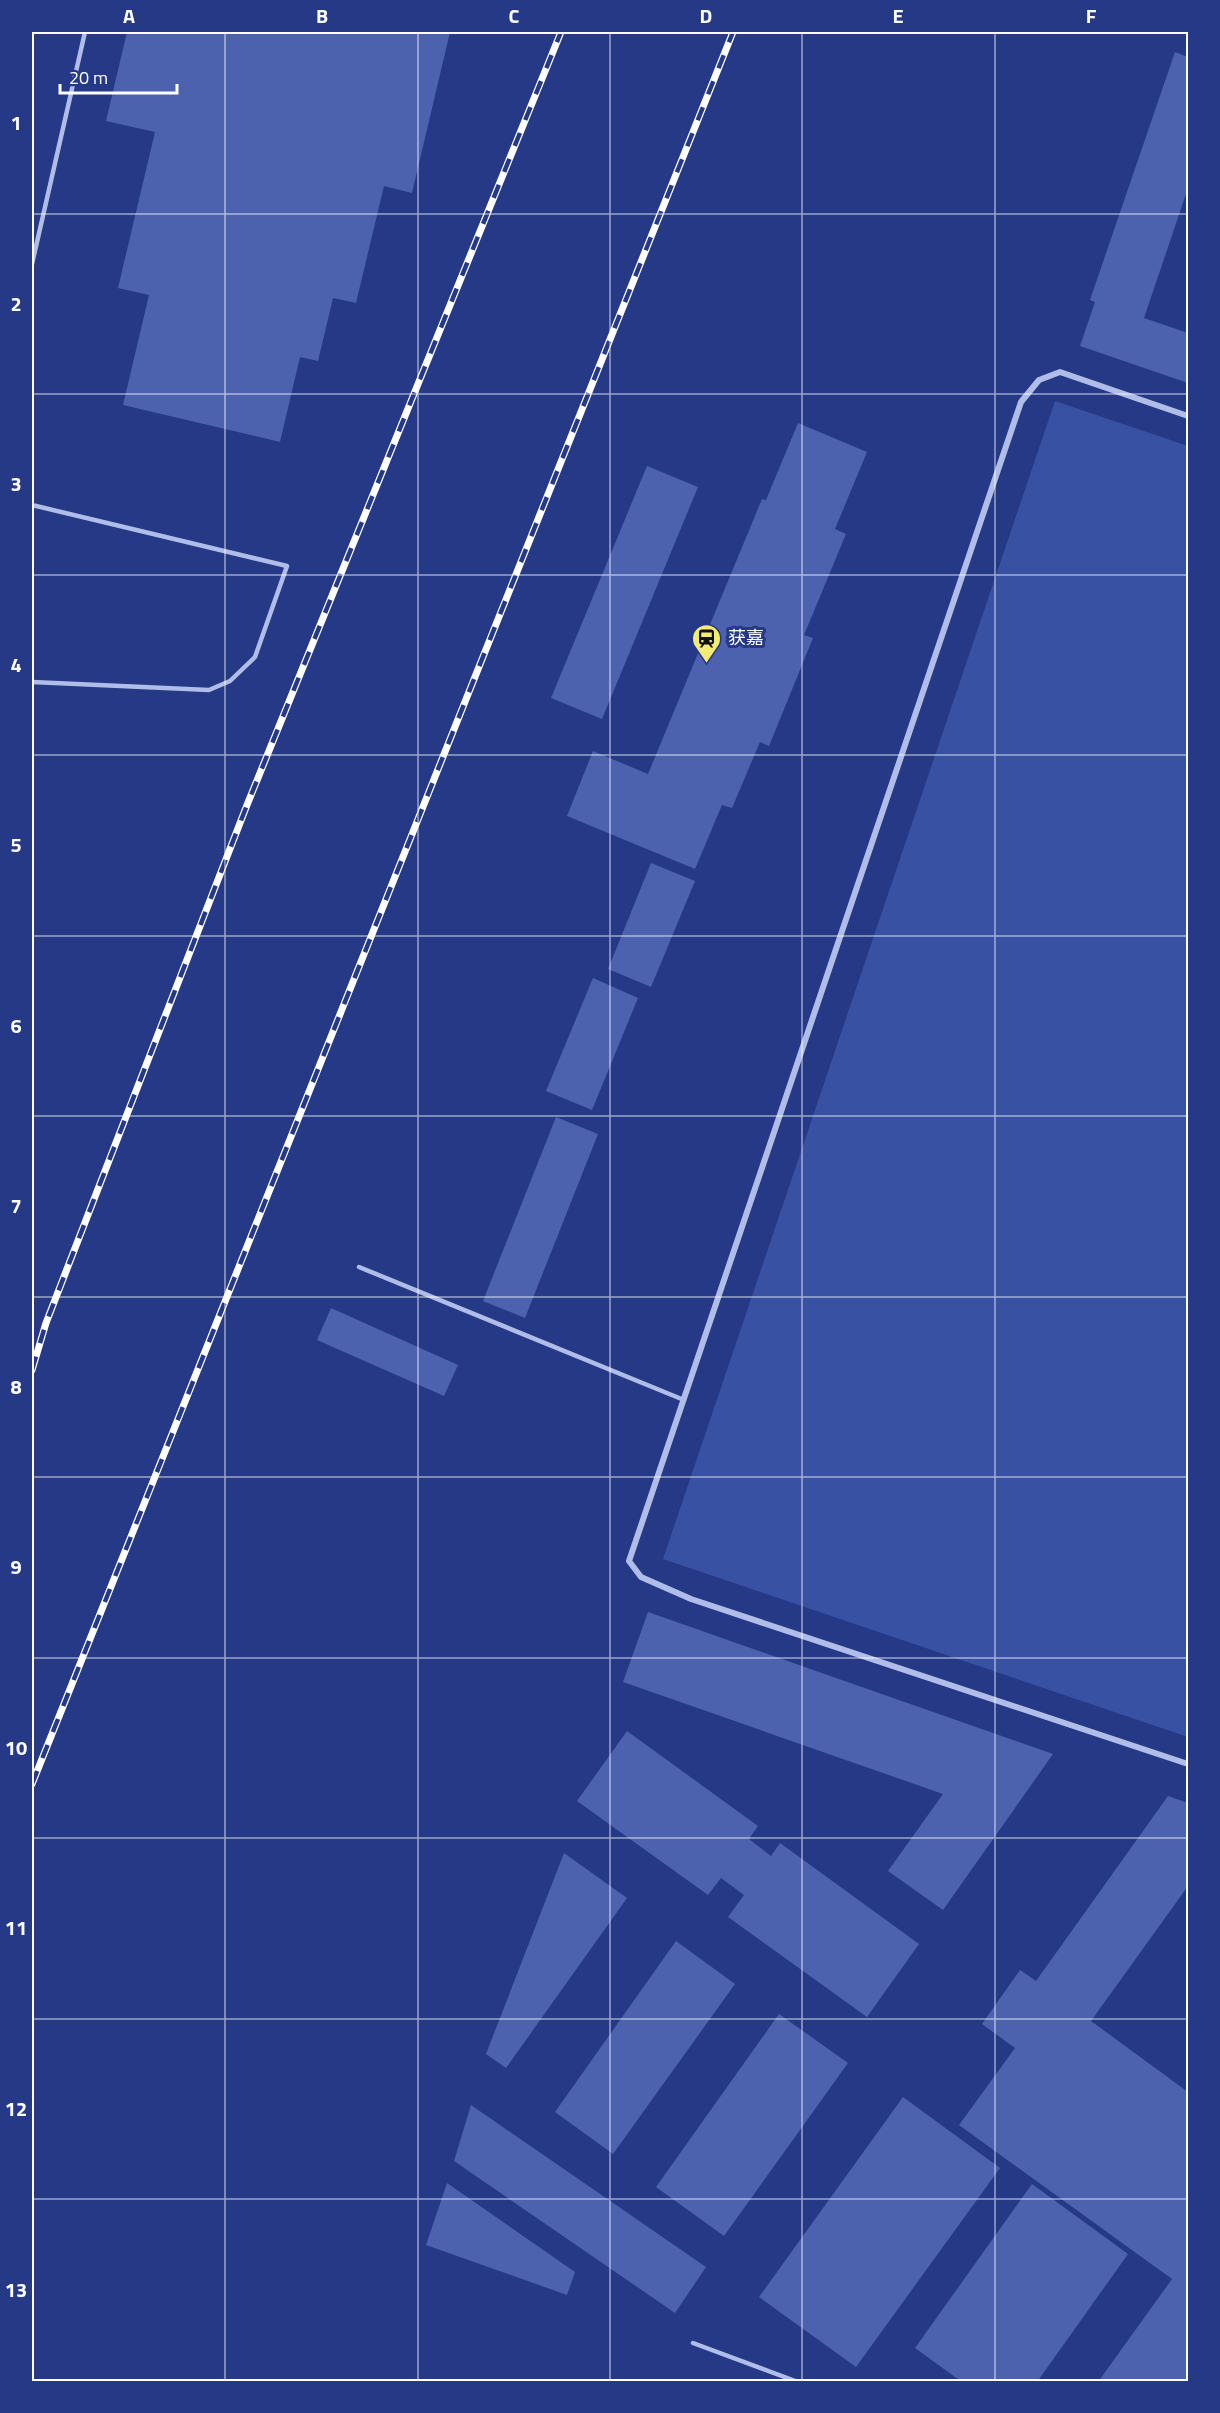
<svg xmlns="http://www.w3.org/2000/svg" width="1220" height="2413" font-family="'Titillium Web','Noto Sans SC',sans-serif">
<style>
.green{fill:#3951a3}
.building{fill:#4d62ae}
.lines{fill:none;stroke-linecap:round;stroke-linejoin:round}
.service{stroke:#b0bde9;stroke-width:4.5}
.minor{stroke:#b0bde9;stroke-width:6}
.rail-casing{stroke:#fff;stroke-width:7}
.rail{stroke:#253987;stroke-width:4.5;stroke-dasharray:14;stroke-linecap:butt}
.grid{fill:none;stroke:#fff;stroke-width:1.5;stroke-opacity:0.55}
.labels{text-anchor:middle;stroke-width:6;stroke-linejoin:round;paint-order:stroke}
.poi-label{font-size:18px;fill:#fff;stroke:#253987;text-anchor:start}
.neatline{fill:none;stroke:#fff;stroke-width:2}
.grid-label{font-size:20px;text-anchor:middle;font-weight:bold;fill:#fff}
</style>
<rect width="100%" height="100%" fill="#253987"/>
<!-- green -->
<path class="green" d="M1055 401 1188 446V1737L663 1559Z"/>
<!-- building -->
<g class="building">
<path d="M127 32H450L412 193 384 186 356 303 333 298 318 361 300 357 280 442 123 405 149 295 118 288 155 132 106 121Z"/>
<path d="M1175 52 1188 57V188L1144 318 1188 333V383L1080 346 1095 302 1090 300Z"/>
<path d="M798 423 867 452 835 529 846 534 804 635 813 638 769 746 760 742 732 808 722 805 695 869 567 816 593 751 648 774 762 499 766 500Z"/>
<path d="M647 466 698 487 602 719 551 698Z"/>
<path d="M651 863 695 881 651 987 608 969Z"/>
<path d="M593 978 638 998 592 1110 546 1091Z"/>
<path d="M556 1117 598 1134 525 1318 483 1301Z"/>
<path d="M331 1308 458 1365 444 1396 317 1340Z"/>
<path d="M648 1612 1053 1754 943 1910 888 1871 943 1794 623 1682Z"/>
<path d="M627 1731 758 1826 749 1839 771 1856 780 1843 919 1944 867 2017 728 1917 744 1895 721 1878 708 1895 577 1801Z"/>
<path d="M1168 1796 1188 1803V1886L1091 2021 1188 2092V2382H1098L1172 2279 959 2125 1015 2048 982 2024 1020 1970 1036 1981Z"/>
<path d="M564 1853 627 1898 506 2068 486 2054Z"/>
<path d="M676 1941 735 1984 613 2154 555 2112Z"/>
<path d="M779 2014 848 2063 724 2236 656 2187Z"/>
<path d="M903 2097 1000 2168 856 2367 759 2297Z"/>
<path d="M471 2105 706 2267 675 2313 454 2161Z"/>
<path d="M447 2183 575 2272 567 2295 426 2245Z"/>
<path d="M1032 2184 1128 2254 1037 2382H962L915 2348Z"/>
</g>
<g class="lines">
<!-- service -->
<g class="service">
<path d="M32 264 85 32"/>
<path d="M32 505 287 566 255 657 230 681 209 690 32 682"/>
<path d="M359 1267 684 1400"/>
<path d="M693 2343 798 2382"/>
</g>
<!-- minor -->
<path class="minor" d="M1188 416 1060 372 1039 380 1021 402 629 1561 641 1577 691 1599 1188 1764"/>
<defs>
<g id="rail">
<path d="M32 1370 46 1323 247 805 561 32"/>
<path d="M32 1784 733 32"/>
</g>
</defs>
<!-- rail casing -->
<use href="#rail" class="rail-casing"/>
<!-- rail -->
<use href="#rail" class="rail"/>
</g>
<!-- grid -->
<path class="grid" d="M225 32V2382M418 32V2382M610 32V2382M802 32V2382M995 32V2382M32 214H1188M32 394H1188M32 575H1188M32 755H1188M32 936H1188M32 1116H1188M32 1297H1188M32 1477H1188M32 1658H1188M32 1838H1188M32 2019H1188M32 2199H1188"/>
<!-- icons -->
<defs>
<symbol id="station-pin" viewBox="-11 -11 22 30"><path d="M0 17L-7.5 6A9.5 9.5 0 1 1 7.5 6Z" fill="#f3eb74" stroke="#253987"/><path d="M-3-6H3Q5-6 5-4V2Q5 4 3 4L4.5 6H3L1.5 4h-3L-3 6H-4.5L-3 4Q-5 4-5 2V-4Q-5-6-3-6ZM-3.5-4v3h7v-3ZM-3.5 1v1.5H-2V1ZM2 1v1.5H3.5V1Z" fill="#111"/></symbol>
</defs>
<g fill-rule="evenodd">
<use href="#station-pin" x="690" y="622" width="33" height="45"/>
</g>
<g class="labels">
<!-- poi labels -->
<g class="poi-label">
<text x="728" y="644">获嘉</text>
</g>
</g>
<!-- border -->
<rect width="1220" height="2413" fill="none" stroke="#253987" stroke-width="66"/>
<!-- scale -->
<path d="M60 84v9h117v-9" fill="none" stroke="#ffffff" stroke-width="3"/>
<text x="69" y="84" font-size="18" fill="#ffffff" stroke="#253987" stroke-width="4.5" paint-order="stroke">20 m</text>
<rect x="33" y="33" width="1154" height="2347" class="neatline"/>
<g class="grid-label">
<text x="129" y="23">A</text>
<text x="322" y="23">B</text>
<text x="514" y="23">C</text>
<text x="706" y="23">D</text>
<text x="898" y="23">E</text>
<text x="1091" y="23">F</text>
<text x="16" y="130">1</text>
<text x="16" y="311">2</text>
<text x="16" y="491">3</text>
<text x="16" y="672">4</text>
<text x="16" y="852">5</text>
<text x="16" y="1033">6</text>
<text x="16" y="1213">7</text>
<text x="16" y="1394">8</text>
<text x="16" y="1574">9</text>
<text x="16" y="1755">10</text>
<text x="16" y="1935">11</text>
<text x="16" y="2116">12</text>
<text x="16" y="2297">13</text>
</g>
</svg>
